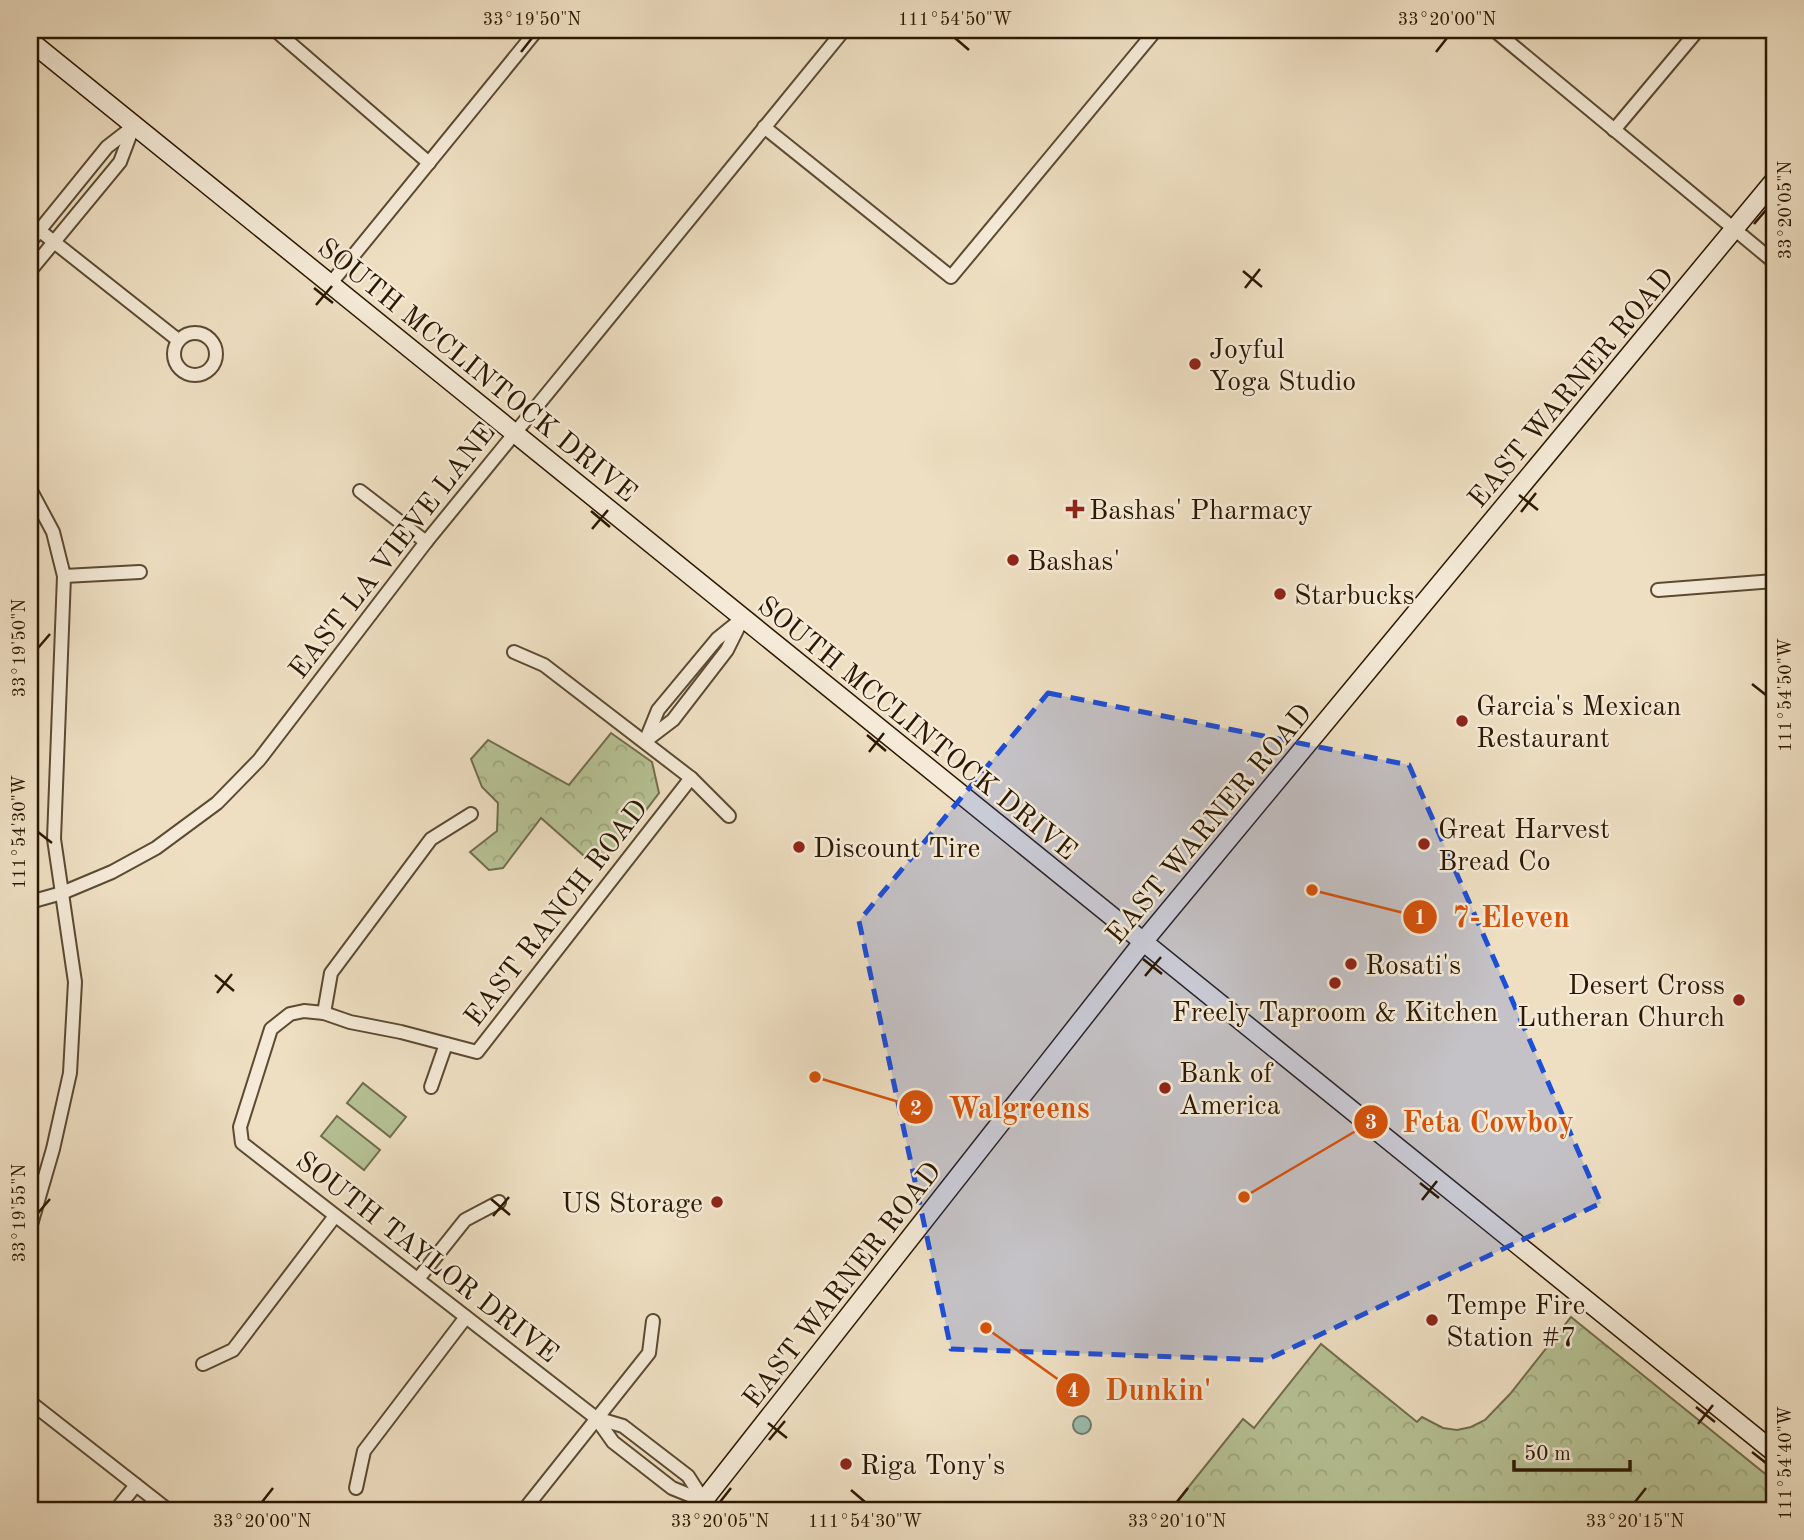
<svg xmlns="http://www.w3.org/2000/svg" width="1804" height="1540" font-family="'Old Standard TT',serif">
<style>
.grass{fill:#b6c295;stroke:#716d4c;stroke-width:2}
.park{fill:url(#park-crowns);stroke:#716d4c;stroke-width:2}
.water{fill:#9abdb0;stroke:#6e7b6a;stroke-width:2}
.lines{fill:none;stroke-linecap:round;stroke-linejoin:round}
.minor-casing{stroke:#5c4a32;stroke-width:16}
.secondary-casing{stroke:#2c1802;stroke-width:21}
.minor{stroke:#f4ead7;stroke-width:12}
.secondary{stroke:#f4ead7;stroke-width:18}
.marked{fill:#1d4ed8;fill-opacity:0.2;stroke:#1d4ed8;stroke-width:5;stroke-dasharray:14 9;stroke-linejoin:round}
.ticks{fill:none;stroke:#2c1802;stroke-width:2.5}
.poi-dot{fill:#8f2418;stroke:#f4ead7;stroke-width:2.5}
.labels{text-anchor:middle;stroke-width:5;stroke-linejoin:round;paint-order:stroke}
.poi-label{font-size:28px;fill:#2c1802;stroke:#f4ead7;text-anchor:start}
.street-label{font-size:28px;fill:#2c1802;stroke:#f4ead7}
.leader{fill:none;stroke:#d5520b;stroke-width:2.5}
.callout-dot{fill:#d5520b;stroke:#f4ead7;stroke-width:2.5}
.mark-label{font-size:21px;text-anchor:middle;font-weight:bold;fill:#fff}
.callout-label{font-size:30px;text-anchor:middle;font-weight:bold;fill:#d5520b;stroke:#f4ead7;stroke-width:5;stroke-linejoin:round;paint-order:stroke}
.neatline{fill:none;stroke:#2c1802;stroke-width:2.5}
.ticks-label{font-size:18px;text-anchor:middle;fill:#2c1802}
</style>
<defs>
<pattern id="park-crowns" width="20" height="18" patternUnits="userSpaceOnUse" patternTransform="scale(1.75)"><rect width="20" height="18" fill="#b6c295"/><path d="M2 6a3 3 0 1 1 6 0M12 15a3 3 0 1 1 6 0" fill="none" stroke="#9da67f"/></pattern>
</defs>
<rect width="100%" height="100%" fill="#eedfc2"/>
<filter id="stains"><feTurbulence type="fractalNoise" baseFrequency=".00286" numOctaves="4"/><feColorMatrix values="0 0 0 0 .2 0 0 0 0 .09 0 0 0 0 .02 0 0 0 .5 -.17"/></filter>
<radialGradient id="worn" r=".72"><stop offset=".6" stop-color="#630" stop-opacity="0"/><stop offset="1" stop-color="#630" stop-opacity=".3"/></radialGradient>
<!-- grass -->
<g class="grass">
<path d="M363 1083 406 1117 390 1137 347 1103Z"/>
<path d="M337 1116 380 1150 364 1170 321 1136Z"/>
</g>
<!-- park -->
<g class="park">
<path d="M611 733 652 762 659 793 615 851 591 862 541 818 503 868 489 870 470 852 497 831 498 803 482 787 471 759 488 740 569 785Z"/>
<path d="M1571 1317 1774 1481V1510H1170L1243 1419 1254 1428 1321 1344 1417 1422 1422 1417 1443 1428 1457 1430 1471 1427 1485 1420 1510 1394Z"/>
</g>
<!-- water -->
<circle class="water" cx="1082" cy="1425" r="9"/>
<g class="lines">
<defs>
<g id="minor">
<path d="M275 30 429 163"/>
<path d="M1494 30 1774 262"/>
<path d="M764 127 951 277 1156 30"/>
<path d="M1614 130 1698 30"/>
<path d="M30 223 178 340"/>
<path d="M30 242 107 147 134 126"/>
<path d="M30 271 120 162 134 125"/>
<path d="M331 283 537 30"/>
<circle cx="195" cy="354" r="21"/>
<path d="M30 489 53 532 64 576 54 839 75 982 70 1073 53 1149 30 1228"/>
<path d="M360 491 426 542"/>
<path d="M64 576 140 572"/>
<path d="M1658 590 1774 581"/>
<path d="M514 652 544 665 691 778 729 816"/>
<path d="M648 739 673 720 727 650 740 624"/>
<path d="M645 742 658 710 717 639 743 618"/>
<path d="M471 814 431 839 331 973 324 1013 304 1011 290 1014 271 1029 240 1127 242 1143 596 1418 613 1442 672 1488 704 1501"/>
<path d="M30 902 62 893 112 872 156 848 217 803 259 760 426 542 844 30"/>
<path d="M324 1013 350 1022 401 1032 477 1052 691 778"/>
<path d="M431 1087 446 1044"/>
<path d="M418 1279 465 1220 499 1202"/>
<path d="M203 1364 233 1350 335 1216"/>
<path d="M30 1402 168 1510"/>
<path d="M596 1418 623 1426 688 1476 704 1501"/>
<path d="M356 1488 364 1451 466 1317"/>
<path d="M116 1510 136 1485"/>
<path d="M524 1510 649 1353 653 1321"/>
</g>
<g id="secondary">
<path d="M30 41C612 511 1192 983 1774 1452"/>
<path d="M696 1510 1143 942 1774 181"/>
</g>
</defs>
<!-- minor casing -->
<use href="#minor" class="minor-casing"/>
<!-- secondary casing -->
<use href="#secondary" class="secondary-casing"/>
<!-- minor -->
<use href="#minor" class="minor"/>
<!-- secondary -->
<use href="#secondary" class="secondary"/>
</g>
<!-- marked area -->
<path class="marked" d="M1048 693 1409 765 1601 1203 1266 1360 951 1349 859 921Z"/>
<!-- ticks -->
<path class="ticks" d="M955 38 969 50M521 52 532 38M1436 52 1447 38M1754 224 1766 210M1243 271 1262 287M314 288 333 303M1245 288 1260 269M316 305 332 286M1519 495 1538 510M591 511 610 527M1521 512 1536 493M592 529 608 510M38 648 50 634M1752 684 1766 695M867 735 886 751M869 752 884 733M38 832 52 843M1143 959 1162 974M215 975 234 991M1145 976 1161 957M217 993 232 974M1420 1183 1439 1198M491 1199 510 1215M1422 1200 1437 1181M38 1213 50 1199M493 1216 509 1197M1696 1407 1715 1422M768 1423 787 1438M1698 1424 1713 1405M769 1440 785 1421M1752 1452 1766 1463M851 1490 865 1502M262 1502 273 1488M720 1502 731 1488M1177 1502 1188 1488M1635 1502 1646 1488"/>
<!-- markers -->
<g class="poi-dot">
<circle cx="1195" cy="364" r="7"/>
<path d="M1071.5 498.5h7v7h7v7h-7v7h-7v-7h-7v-7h7z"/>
<circle cx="1013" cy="560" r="7"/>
<circle cx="1280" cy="594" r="7"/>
<circle cx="1462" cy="721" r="7"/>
<circle cx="1424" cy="844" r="7"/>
<circle cx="799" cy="847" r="7"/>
<circle cx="1351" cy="964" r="7"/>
<circle cx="1335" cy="983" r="7"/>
<circle cx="1739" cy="1000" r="7"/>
<circle cx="1165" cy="1088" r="7"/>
<circle cx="717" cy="1202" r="7"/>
<circle cx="1432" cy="1320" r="7"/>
<circle cx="846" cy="1464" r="7"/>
</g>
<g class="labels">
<!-- poi labels -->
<g class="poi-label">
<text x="1209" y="358">Joyful<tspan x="1209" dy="32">Yoga Studio</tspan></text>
<text x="1089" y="519">Bashas' Pharmacy</text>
<text x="1027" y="570">Bashas'</text>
<text x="1294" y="604">Starbucks</text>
<text x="1476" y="715">Garcia's Mexican<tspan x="1476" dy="32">Restaurant</tspan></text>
<text x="1438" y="838">Great Harvest<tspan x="1438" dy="32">Bread Co</tspan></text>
<text x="813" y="857">Discount Tire</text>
<text x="1365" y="974">Rosati's</text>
<text x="1725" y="994" text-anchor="end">Desert Cross<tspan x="1725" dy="32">Lutheran Church</tspan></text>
<text x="1335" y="1021" text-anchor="middle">Freely Taproom &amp; Kitchen</text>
<text x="1179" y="1082">Bank of<tspan x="1179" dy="32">America</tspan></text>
<text x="703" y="1212" text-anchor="end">US Storage</text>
<text x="1446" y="1314">Tempe Fire<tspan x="1446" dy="32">Station #7</tspan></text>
<text x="860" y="1474">Riga Tony's</text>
</g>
<!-- street labels -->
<g class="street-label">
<text transform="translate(478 369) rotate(39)" y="10">SOUTH MCCLINTOCK DRIVE</text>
<text transform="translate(1570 387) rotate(-50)" y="10">EAST WARNER ROAD</text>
<text transform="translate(391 550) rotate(-52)" y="10">EAST LA VIEVE LANE</text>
<text transform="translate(918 727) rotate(39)" y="10">SOUTH MCCLINTOCK DRIVE</text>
<text transform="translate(1208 823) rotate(-50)" y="10">EAST WARNER ROAD</text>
<text transform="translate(555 912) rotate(-52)" y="10">EAST RANCH ROAD</text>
<text transform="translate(428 1256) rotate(38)" y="10">SOUTH TAYLOR DRIVE</text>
<text transform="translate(841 1284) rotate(-52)" y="10">EAST WARNER ROAD</text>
</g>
</g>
<!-- callouts -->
<path class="leader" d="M1312 890L1420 917M815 1077L916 1107M1244 1197L1371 1122M986 1328L1073 1390"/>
<g class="callout-dot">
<circle cx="1312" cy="890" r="7"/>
<circle cx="815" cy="1077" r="7"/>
<circle cx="1244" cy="1197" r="7"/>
<circle cx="986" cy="1328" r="7"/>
<circle cx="1420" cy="917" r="18"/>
<circle cx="916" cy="1107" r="18"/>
<circle cx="1371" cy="1122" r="18"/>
<circle cx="1073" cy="1390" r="18"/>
</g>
<g class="mark-label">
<text x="1420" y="924">1</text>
<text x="916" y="1115">2</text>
<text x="1371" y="1129">3</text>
<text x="1073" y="1397">4</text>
</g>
<g class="callout-label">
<text x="1511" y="927">7-Eleven</text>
<text x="1019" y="1118">Walgreens</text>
<text x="1488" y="1132">Feta Cowboy</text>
<text x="1158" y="1400">Dunkin'</text>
</g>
<!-- margin -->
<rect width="1804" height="1540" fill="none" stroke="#eedfc2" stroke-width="77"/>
<!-- scale -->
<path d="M1514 1460v10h116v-10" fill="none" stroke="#2c1802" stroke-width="3.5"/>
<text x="1524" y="1460" font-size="21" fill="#2c1802" stroke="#f4ead7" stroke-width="5" paint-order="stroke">50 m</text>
<rect x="38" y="38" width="1728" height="1464" class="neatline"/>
<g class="ticks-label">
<text x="532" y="25">33°19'50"N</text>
<text x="955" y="25">111°54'50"W</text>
<text x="1447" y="25">33°20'00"N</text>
<text transform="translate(1785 210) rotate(-90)" y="6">33°20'05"N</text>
<text transform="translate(19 648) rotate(-90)" y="6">33°19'50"N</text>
<text transform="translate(1785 695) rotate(-90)" y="6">111°54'50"W</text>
<text transform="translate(19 832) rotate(-90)" y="6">111°54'30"W</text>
<text transform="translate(19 1213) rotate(-90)" y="6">33°19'55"N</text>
<text transform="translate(1785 1463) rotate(-90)" y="6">111°54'40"W</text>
<text x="262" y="1527">33°20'00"N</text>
<text x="720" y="1527">33°20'05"N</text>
<text x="865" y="1527">111°54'30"W</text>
<text x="1177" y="1527">33°20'10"N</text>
<text x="1635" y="1527">33°20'15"N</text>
</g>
<rect width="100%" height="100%" filter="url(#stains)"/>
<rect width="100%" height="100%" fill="url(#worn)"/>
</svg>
